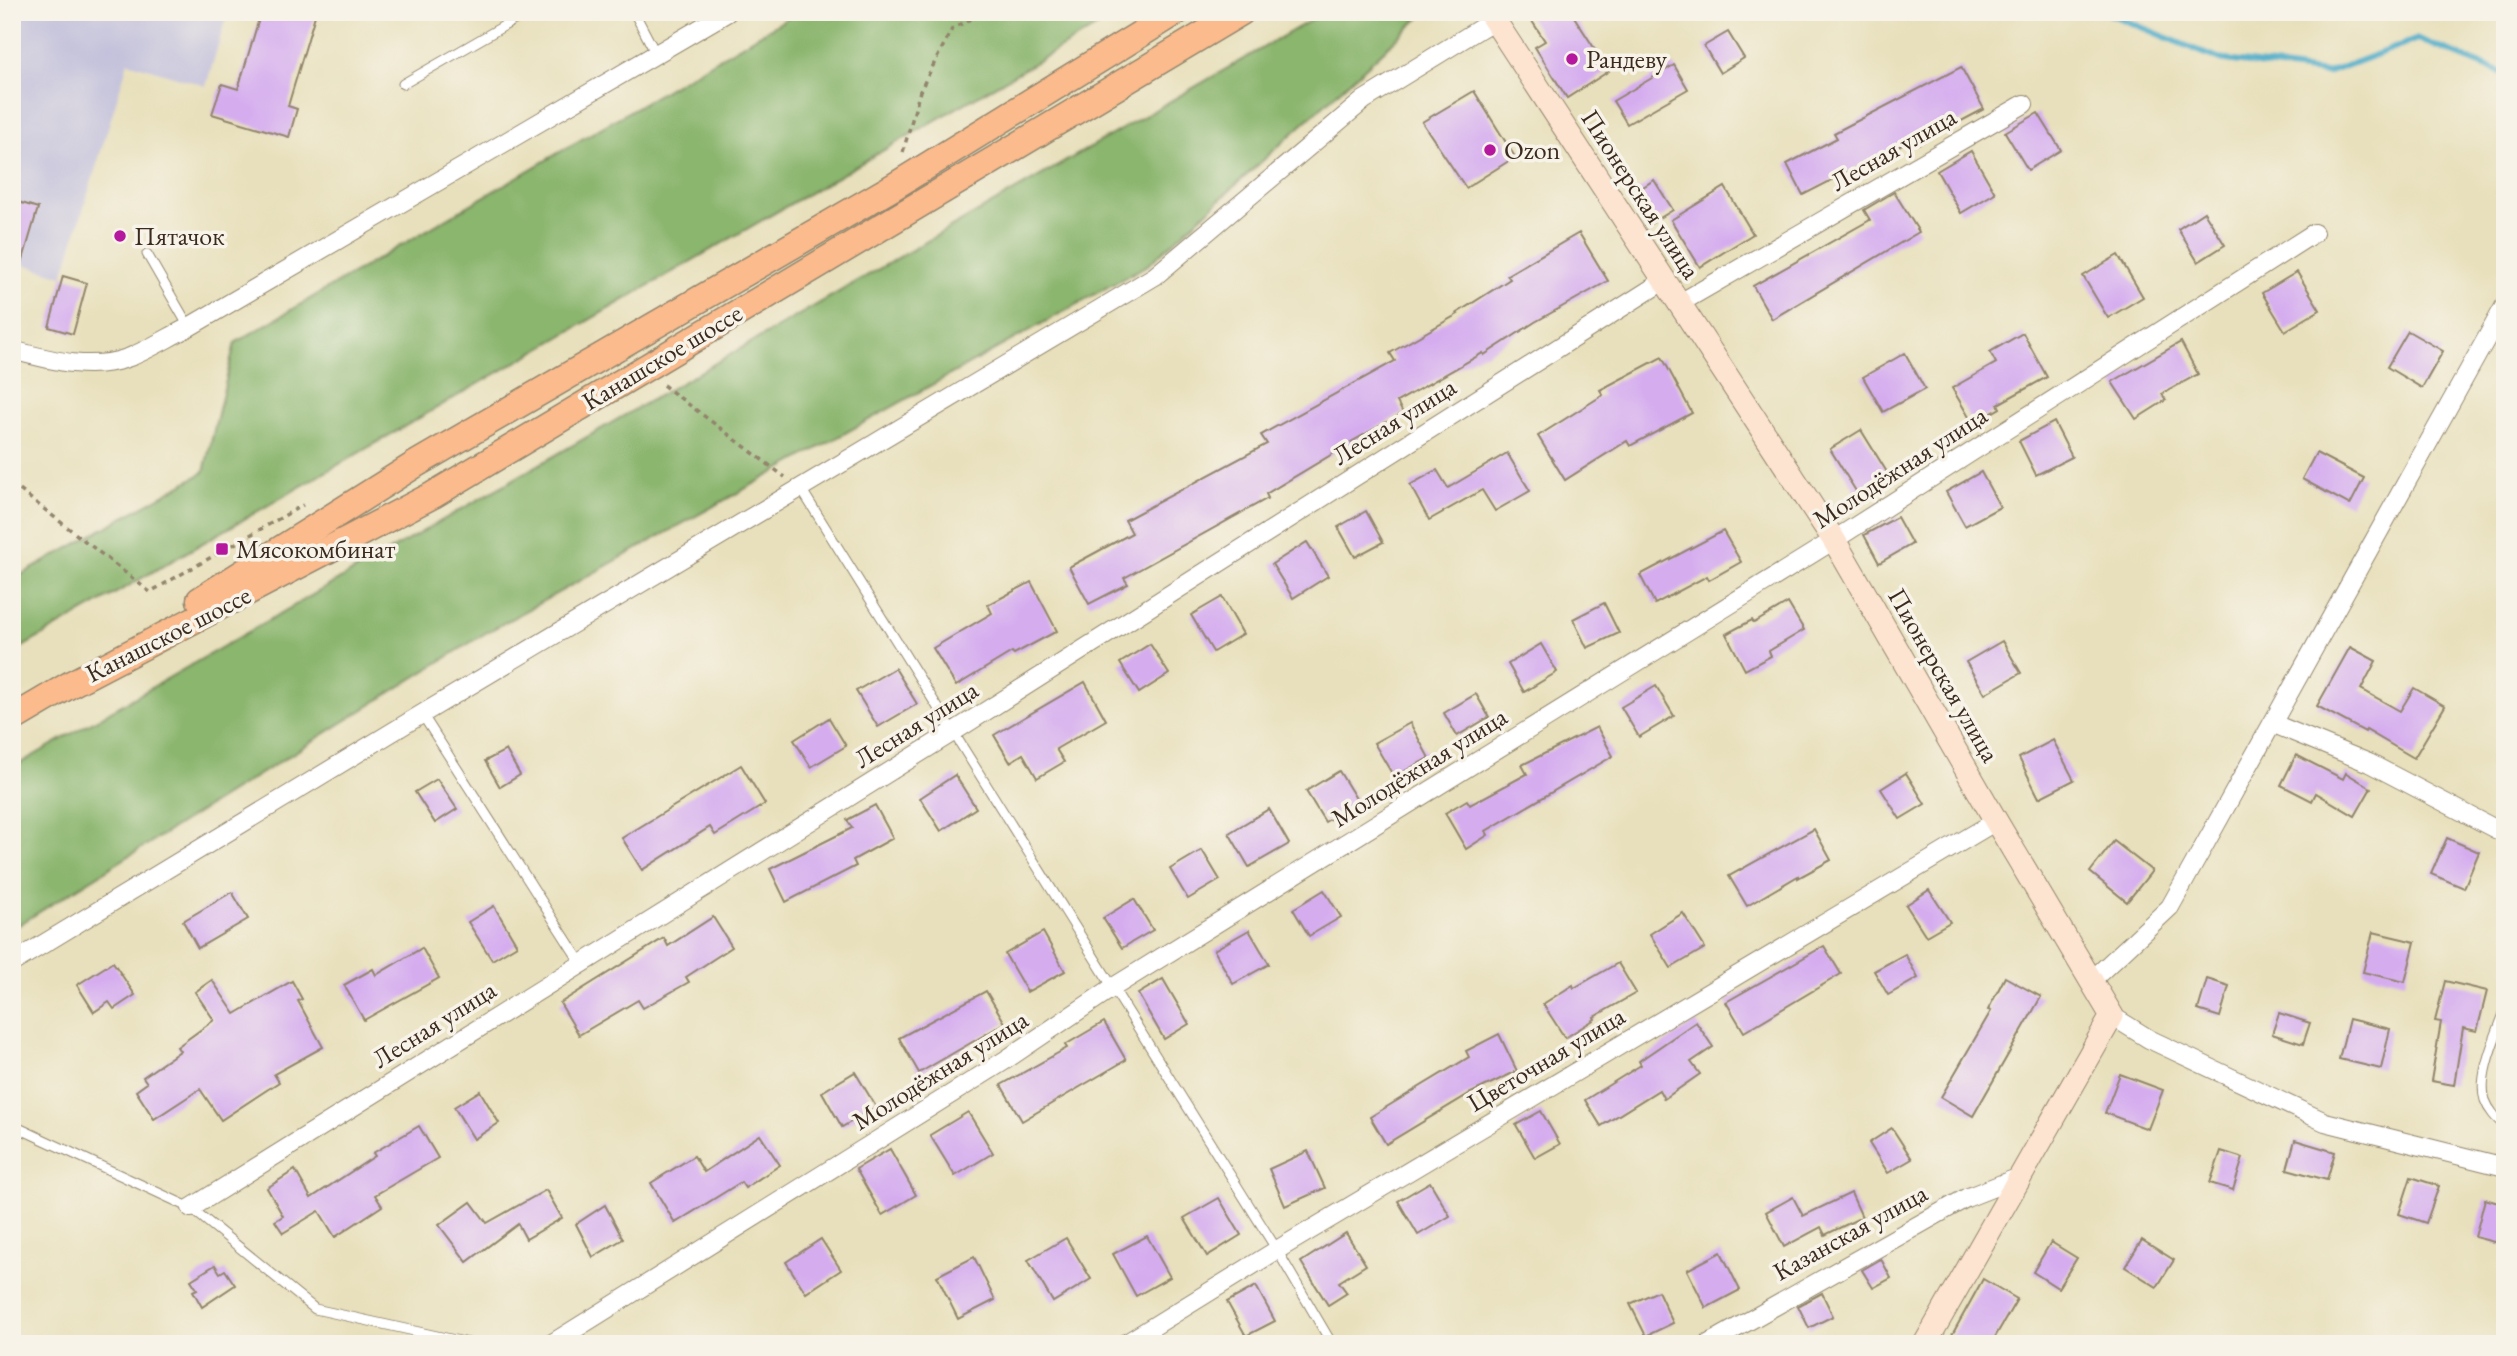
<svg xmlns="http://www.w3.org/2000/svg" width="2517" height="1356" font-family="'EB Garamond',serif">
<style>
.industrial{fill:#c3c1db}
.forest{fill:#8bb66e;stroke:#637046;stroke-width:2}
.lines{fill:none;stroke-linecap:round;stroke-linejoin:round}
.stream{stroke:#47aac7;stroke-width:6}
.building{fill:#d5adef}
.lane-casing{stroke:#92856d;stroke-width:11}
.street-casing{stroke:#92856d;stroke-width:20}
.secondary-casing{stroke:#92856d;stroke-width:25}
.primary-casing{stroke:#92856d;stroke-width:29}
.path{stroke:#92856d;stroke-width:3.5;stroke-dasharray:5 5;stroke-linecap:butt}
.lane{stroke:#fff;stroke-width:9}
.street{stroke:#fff;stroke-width:18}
.secondary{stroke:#fde4d1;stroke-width:23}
.primary{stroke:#fbbb8c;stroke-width:26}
.poi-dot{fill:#b5179e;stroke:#f7f3e8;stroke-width:2.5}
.labels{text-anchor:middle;stroke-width:7;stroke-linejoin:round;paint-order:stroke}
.poi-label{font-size:26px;fill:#3b2a1e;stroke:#f7f3e8;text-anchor:start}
.street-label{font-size:26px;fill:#3b2a1e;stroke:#f7f3e8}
</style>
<rect width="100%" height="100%" fill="#f7f3e8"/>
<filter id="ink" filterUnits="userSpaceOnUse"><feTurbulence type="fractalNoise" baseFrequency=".0143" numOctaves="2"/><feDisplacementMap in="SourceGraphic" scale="14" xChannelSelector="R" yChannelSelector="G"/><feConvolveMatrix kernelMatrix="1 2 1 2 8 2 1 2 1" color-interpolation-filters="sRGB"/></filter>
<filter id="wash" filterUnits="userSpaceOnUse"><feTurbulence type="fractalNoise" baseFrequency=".00686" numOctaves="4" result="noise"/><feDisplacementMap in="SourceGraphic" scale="28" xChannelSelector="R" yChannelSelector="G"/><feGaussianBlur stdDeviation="1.57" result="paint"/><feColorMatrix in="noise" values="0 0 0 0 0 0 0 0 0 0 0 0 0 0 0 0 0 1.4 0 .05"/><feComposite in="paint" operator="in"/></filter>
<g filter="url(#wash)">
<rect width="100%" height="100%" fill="#e8e0bc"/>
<!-- industrial -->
<path class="industrial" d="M12 12H228L206 86 128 62 63 276 12 261Z"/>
<!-- forest -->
<g class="forest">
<path d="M798 12H1123L12 653V580L204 472 235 343Z"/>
<path d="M1325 12H1426L1149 264 484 634 12 929V768Z"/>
</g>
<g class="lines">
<!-- stream -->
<path class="stream" d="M2105 12 2218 59 2327 73 2418 39 2505 74"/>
</g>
<g id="blocks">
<!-- building -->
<g class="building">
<path d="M261 12H316L288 106 297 109 289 137 212 114 222 84 238 89Z"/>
<path d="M1526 12H1571L1609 71 1567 98 1535 47 1545 41Z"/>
<path d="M1728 32 1744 58 1720 73 1704 46Z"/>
<path d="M1674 65 1688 89 1627 124 1613 101Z"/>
<path d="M1961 67 1984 109 1918 144 1914 138 1803 195 1787 164 1837 138 1834 133Z"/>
<path d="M1474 91 1515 157 1466 188 1422 122Z"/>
<path d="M2038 113 2061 150 2028 170 2005 132Z"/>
<path d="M1971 151 1995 193 1961 213 1937 171Z"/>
<path d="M1654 180 1673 210 1650 224 1632 194Z"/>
<path d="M1725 187 1753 234 1700 267 1671 220Z"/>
<path d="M1894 192 1919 232 1772 319 1753 286 1870 220 1864 210Z"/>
<path d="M12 200 38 208 17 280 12 279Z"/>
<path d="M2204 212 2225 245 2198 262 2178 229Z"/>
<path d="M1579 233 1608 281 1535 322 1484 355 1483 353 1397 402 1403 413 1333 452 1334 453 1266 494 1268 498 1124 578 1128 584 1089 604 1069 567 1132 533 1125 520 1267 444 1261 435 1395 361 1390 353 1458 314 1457 313 1510 279 1507 275Z"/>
<path d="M2118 255 2143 297 2108 318 2083 276Z"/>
<path d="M2297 272 2320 310 2285 331 2262 293Z"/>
<path d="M63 276 87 283 73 334 49 327Z"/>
<path d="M2408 331 2443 351 2422 388 2387 367Z"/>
<path d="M2023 333 2047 377 1998 404 2000 408 1973 424 1952 388 1996 363 1990 352Z"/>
<path d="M2181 342 2198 374 2162 394 2166 400 2136 419 2112 382Z"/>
<path d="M1905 353 1925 389 1883 412 1863 377Z"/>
<path d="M1662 357 1692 413 1630 446 1627 441 1565 480 1538 436 1603 395 1600 390Z"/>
<path d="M2054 422 2072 457 2036 475 2019 441Z"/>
<path d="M1861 430 1893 482 1862 501 1830 449Z"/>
<path d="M1507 453 1530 491 1495 511 1482 490 1429 520 1410 485 1437 470 1448 488Z"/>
<path d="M2316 453 2364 478 2350 505 2302 479Z"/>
<path d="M1981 472 2000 507 1965 526 1946 492Z"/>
<path d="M1366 511 1383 542 1355 557 1338 527Z"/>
<path d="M1897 517 1912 544 1879 563 1864 535Z"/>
<path d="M1723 531 1741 562 1709 580 1707 576 1655 604 1640 575Z"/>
<path d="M1307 542 1328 576 1293 598 1272 564Z"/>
<path d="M1031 582 1057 631 1014 654 1012 652 956 686 933 648 992 613 988 605Z"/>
<path d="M1222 597 1243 634 1213 652 1191 615Z"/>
<path d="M1604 603 1619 633 1587 648 1573 619Z"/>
<path d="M1788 603 1804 630 1769 651 1771 656 1745 670 1726 634 1752 620 1754 623Z"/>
<path d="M2002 641 2021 673 1985 694 1966 662Z"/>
<path d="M1150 644 1169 674 1139 693 1120 663Z"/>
<path d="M1541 644 1557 672 1524 692 1508 664Z"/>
<path d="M2350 647 2376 661 2361 689 2400 711 2414 688 2445 706 2414 758 2366 730 2365 732 2317 706Z"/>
<path d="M895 668 917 704 878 727 856 691Z"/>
<path d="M1085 682 1106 720 1056 749 1064 762 1037 778 1023 754 1010 762 994 735Z"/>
<path d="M1656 686 1674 716 1639 737 1621 707Z"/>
<path d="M1476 694 1489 717 1457 736 1444 713Z"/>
<path d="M829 718 846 746 811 767 794 740Z"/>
<path d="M1410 723 1429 758 1394 777 1374 743Z"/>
<path d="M1597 727 1613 756 1486 831 1488 835 1466 849 1445 813 1467 800 1470 805 1527 774 1522 765Z"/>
<path d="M2053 740 2074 780 2039 798 2019 758Z"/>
<path d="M506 750 520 775 500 787 485 761Z"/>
<path d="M2296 755 2343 779 2346 773 2371 788 2355 816 2316 793 2312 801 2281 785Z"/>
<path d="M741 765 765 804 715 835 710 827 642 870 622 838Z"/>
<path d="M1339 771 1358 802 1325 822 1306 791Z"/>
<path d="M1906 773 1925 804 1900 819 1881 789Z"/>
<path d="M955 775 976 808 941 831 920 798Z"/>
<path d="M437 779 457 809 435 823 415 792Z"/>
<path d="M875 805 893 838 853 860 856 866 786 902 770 869 852 828 847 820Z"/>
<path d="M1269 809 1289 844 1249 867 1229 833Z"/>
<path d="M1814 829 1831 860 1798 878V876L1747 906 1729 876Z"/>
<path d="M2447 838 2479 852 2464 888 2431 874Z"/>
<path d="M2114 841 2152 871 2127 902 2090 872Z"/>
<path d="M1202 850 1220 880 1188 899 1170 869Z"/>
<path d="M1324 890 1341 917 1309 936 1293 909Z"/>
<path d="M1929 890 1950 922 1926 936 1906 905Z"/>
<path d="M232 892 248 919 198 948 183 921Z"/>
<path d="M1134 899 1153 930 1122 948 1103 918Z"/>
<path d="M494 906 517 945 492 960 468 922Z"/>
<path d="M1683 913 1705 948 1671 968 1650 934Z"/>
<path d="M713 917 732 947 686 977 689 982 643 1008 638 1000 579 1035 560 1003 664 938 668 946Z"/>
<path d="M1249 930 1269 964 1233 984 1214 950Z"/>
<path d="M1043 932 1065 971 1027 992 1005 954Z"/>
<path d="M2373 932 2415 942 2405 982 2363 972Z"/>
<path d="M1824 946 1841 974 1744 1032 1726 1002Z"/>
<path d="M422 948 439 978 364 1020 344 985 373 969 376 975Z"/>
<path d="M1905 954 1918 978 1888 995 1874 971Z"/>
<path d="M113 962 135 995 114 1009 109 1002 94 1012 77 985Z"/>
<path d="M1618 963 1636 993 1594 1017 1595 1019 1565 1038 1543 1004 1573 985 1574 988Z"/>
<path d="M2005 977 2041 997 1973 1116 1941 1097 1991 1011 1988 1010Z"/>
<path d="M1163 979 1189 1024 1164 1039 1138 994Z"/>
<path d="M2207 979 2229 986 2220 1017 2198 1010Z"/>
<path d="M212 980 235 1014 292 981 302 999 298 1001 323 1047 274 1074 279 1082 221 1120 200 1089 154 1119 136 1091 147 1083 143 1077 180 1051 177 1047 214 1020 195 992Z"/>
<path d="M2445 981 2487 991 2477 1031 2463 1028 2454 1085 2431 1081 2441 1022 2435 1021Z"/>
<path d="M986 991 1005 1023 919 1073 899 1038Z"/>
<path d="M2279 1013 2310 1023 2303 1044 2272 1034Z"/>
<path d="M2349 1019 2390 1029 2381 1069 2339 1059Z"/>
<path d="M1104 1022 1126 1060 1022 1121 1001 1085 1067 1048 1065 1045Z"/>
<path d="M1696 1022 1713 1047 1691 1062 1700 1074 1664 1099 1659 1090 1601 1126 1585 1100 1641 1065 1639 1061Z"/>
<path d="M1499 1034 1517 1071 1469 1094 1386 1144 1370 1117 1469 1057 1466 1051Z"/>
<path d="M855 1072 876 1107 842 1127 822 1092Z"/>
<path d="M2120 1074 2163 1090 2148 1129 2105 1113Z"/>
<path d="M480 1091 499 1123 474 1139 454 1107Z"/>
<path d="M1541 1111 1560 1144 1535 1158 1516 1125Z"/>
<path d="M968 1112 993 1153 955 1176 930 1135Z"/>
<path d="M419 1126 438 1158 375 1195 382 1206 335 1237 319 1211 283 1233 275 1221 283 1216 267 1188 295 1170 311 1198 375 1156 373 1153Z"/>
<path d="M1892 1128 1912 1159 1888 1173 1869 1143Z"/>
<path d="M760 1135 780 1165 745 1188 741 1182 675 1223 651 1183 694 1156 704 1172Z"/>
<path d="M2295 1140 2335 1152 2327 1180 2287 1169Z"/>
<path d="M890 1149 916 1195 882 1215 856 1169Z"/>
<path d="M1308 1151 1325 1188 1285 1206 1269 1169Z"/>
<path d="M2221 1151 2243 1158 2233 1190 2210 1183Z"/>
<path d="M2411 1177 2439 1186 2426 1223 2399 1214Z"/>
<path d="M1430 1182 1450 1216 1418 1235 1398 1201Z"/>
<path d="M546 1190 562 1218 526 1239 518 1224 467 1262 439 1225 471 1202 487 1223Z"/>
<path d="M1851 1193 1862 1217 1825 1235 1821 1227 1784 1247 1766 1212 1793 1197 1803 1216Z"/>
<path d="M1219 1198 1241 1235 1207 1256 1184 1218Z"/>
<path d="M2485 1199 2505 1205V1245L2475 1237Z"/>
<path d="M605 1205 623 1239 593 1257 576 1224Z"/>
<path d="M1346 1233 1366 1265 1339 1282 1347 1293 1328 1305 1301 1262Z"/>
<path d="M1147 1236 1170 1277 1136 1296 1113 1254Z"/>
<path d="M1066 1238 1091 1279 1053 1302 1028 1260Z"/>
<path d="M821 1239 841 1270 806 1293 786 1262Z"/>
<path d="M2142 1240 2174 1260 2157 1287 2125 1267Z"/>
<path d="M2051 1242 2077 1258 2058 1288 2033 1272Z"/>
<path d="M1721 1252 1740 1290 1706 1308 1687 1270Z"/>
<path d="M974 1257 995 1300 958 1319 937 1276Z"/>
<path d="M1881 1259 1891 1278 1873 1288 1862 1270Z"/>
<path d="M215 1265 220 1273 225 1270 235 1285 202 1307 193 1291 197 1289 191 1280Z"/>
<path d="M1983 1279 2017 1299 1991 1344H1947Z"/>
<path d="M1256 1286 1275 1321 1246 1336 1227 1302Z"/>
<path d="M1658 1291 1673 1323 1646 1336 1630 1304Z"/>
<path d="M1822 1293 1833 1316 1809 1328 1798 1306Z"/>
</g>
</g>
</g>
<g filter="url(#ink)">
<use href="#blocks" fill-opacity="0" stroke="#92856d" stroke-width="2"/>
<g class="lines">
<defs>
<g id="lane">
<path d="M634 12 656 54"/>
<path d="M403 84 528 12"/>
<path d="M147 254 189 327"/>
<path d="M800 487 1277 1250 1332 1344"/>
<path d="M422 714 581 963"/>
<path d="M2505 1011C2497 1034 2477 1076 2485 1100 2489 1111 2496 1118 2505 1126"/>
<path d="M12 1125 191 1208 315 1309 473 1344"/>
</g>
<g id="street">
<path d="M1680 303 2024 104"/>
<path d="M12 350C50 360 92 372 130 357 150 349 169 337 189 327L728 12"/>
<path d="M2274 724 2369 763 2505 834"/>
<path d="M12 963 422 714 1155 276 1364 100 1494 20"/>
<path d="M2090 982 2170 907 2505 305"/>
<path d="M2112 1016 2149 1039 2325 1122 2505 1167"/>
<path d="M191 1208 953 732 1665 280"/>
<path d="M551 1344 1004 1061 1112 988 1834 540 2314 233"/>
<path d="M1125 1344 1277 1250 1996 821"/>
<path d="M1708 1344 1966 1198 2022 1176"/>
</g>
<path id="secondary" d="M1489 12 1834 540 1996 821 2112 1016 1925 1344"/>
<g id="primary">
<path d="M200 600 416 464 893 187 1176 12"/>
<path d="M12 719 73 683 433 495 1241 12"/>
</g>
</defs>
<!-- lane casing -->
<use href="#lane" class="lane-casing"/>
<!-- street casing -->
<use href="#street" class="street-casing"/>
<!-- secondary casing -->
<use href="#secondary" class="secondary-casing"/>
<!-- primary casing -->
<use href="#primary" class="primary-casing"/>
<!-- path -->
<g class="path">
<path d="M903 152 920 91 952 29 984 12"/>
<path d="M663 385 785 477"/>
<path d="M12 484 150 592 303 505"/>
</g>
<!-- lane -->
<use href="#lane" class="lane"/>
<!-- street -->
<use href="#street" class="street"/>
<!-- secondary -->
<use href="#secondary" class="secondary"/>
<!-- primary -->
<use href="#primary" class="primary"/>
</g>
</g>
<!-- markers -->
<g class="poi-dot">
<circle cx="1572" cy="59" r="7"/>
<circle cx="1490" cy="150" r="7"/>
<circle cx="120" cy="236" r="7"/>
<rect x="215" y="542" width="14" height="14" rx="3.5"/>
</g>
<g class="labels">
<!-- poi labels -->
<g class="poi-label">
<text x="1586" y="68">Рандеву</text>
<text x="1504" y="159">Ozon</text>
<text x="134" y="245">Пятачок</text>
<text x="236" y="558">Мясокомбинат</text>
</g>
<!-- street labels -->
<g class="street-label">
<text transform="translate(1893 149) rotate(-30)" y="9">Лесная улица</text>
<text transform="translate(1641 194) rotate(57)" y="9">Пионерская улица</text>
<text transform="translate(662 357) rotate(-31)" y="9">Канашское шоссе</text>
<text transform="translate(1394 421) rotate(-32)" y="9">Лесная улица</text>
<text transform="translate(1900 467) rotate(-33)" y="9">Молодёжная улица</text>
<text transform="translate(168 634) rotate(-27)" y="9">Канашское шоссе</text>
<text transform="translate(1944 675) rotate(60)" y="9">Пионерская улица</text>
<text transform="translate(916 724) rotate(-32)" y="9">Лесная улица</text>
<text transform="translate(1419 767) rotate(-32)" y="9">Молодёжная улица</text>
<text transform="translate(434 1024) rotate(-32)" y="9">Лесная улица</text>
<text transform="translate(1546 1059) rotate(-31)" y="9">Цветочная улица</text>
<text transform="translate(940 1070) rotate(-32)" y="9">Молодёжная улица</text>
<text transform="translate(1850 1232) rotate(-29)" y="9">Казанская улица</text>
</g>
</g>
<!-- margin -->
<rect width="2517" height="1356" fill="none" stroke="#f7f3e8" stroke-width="42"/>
</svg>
